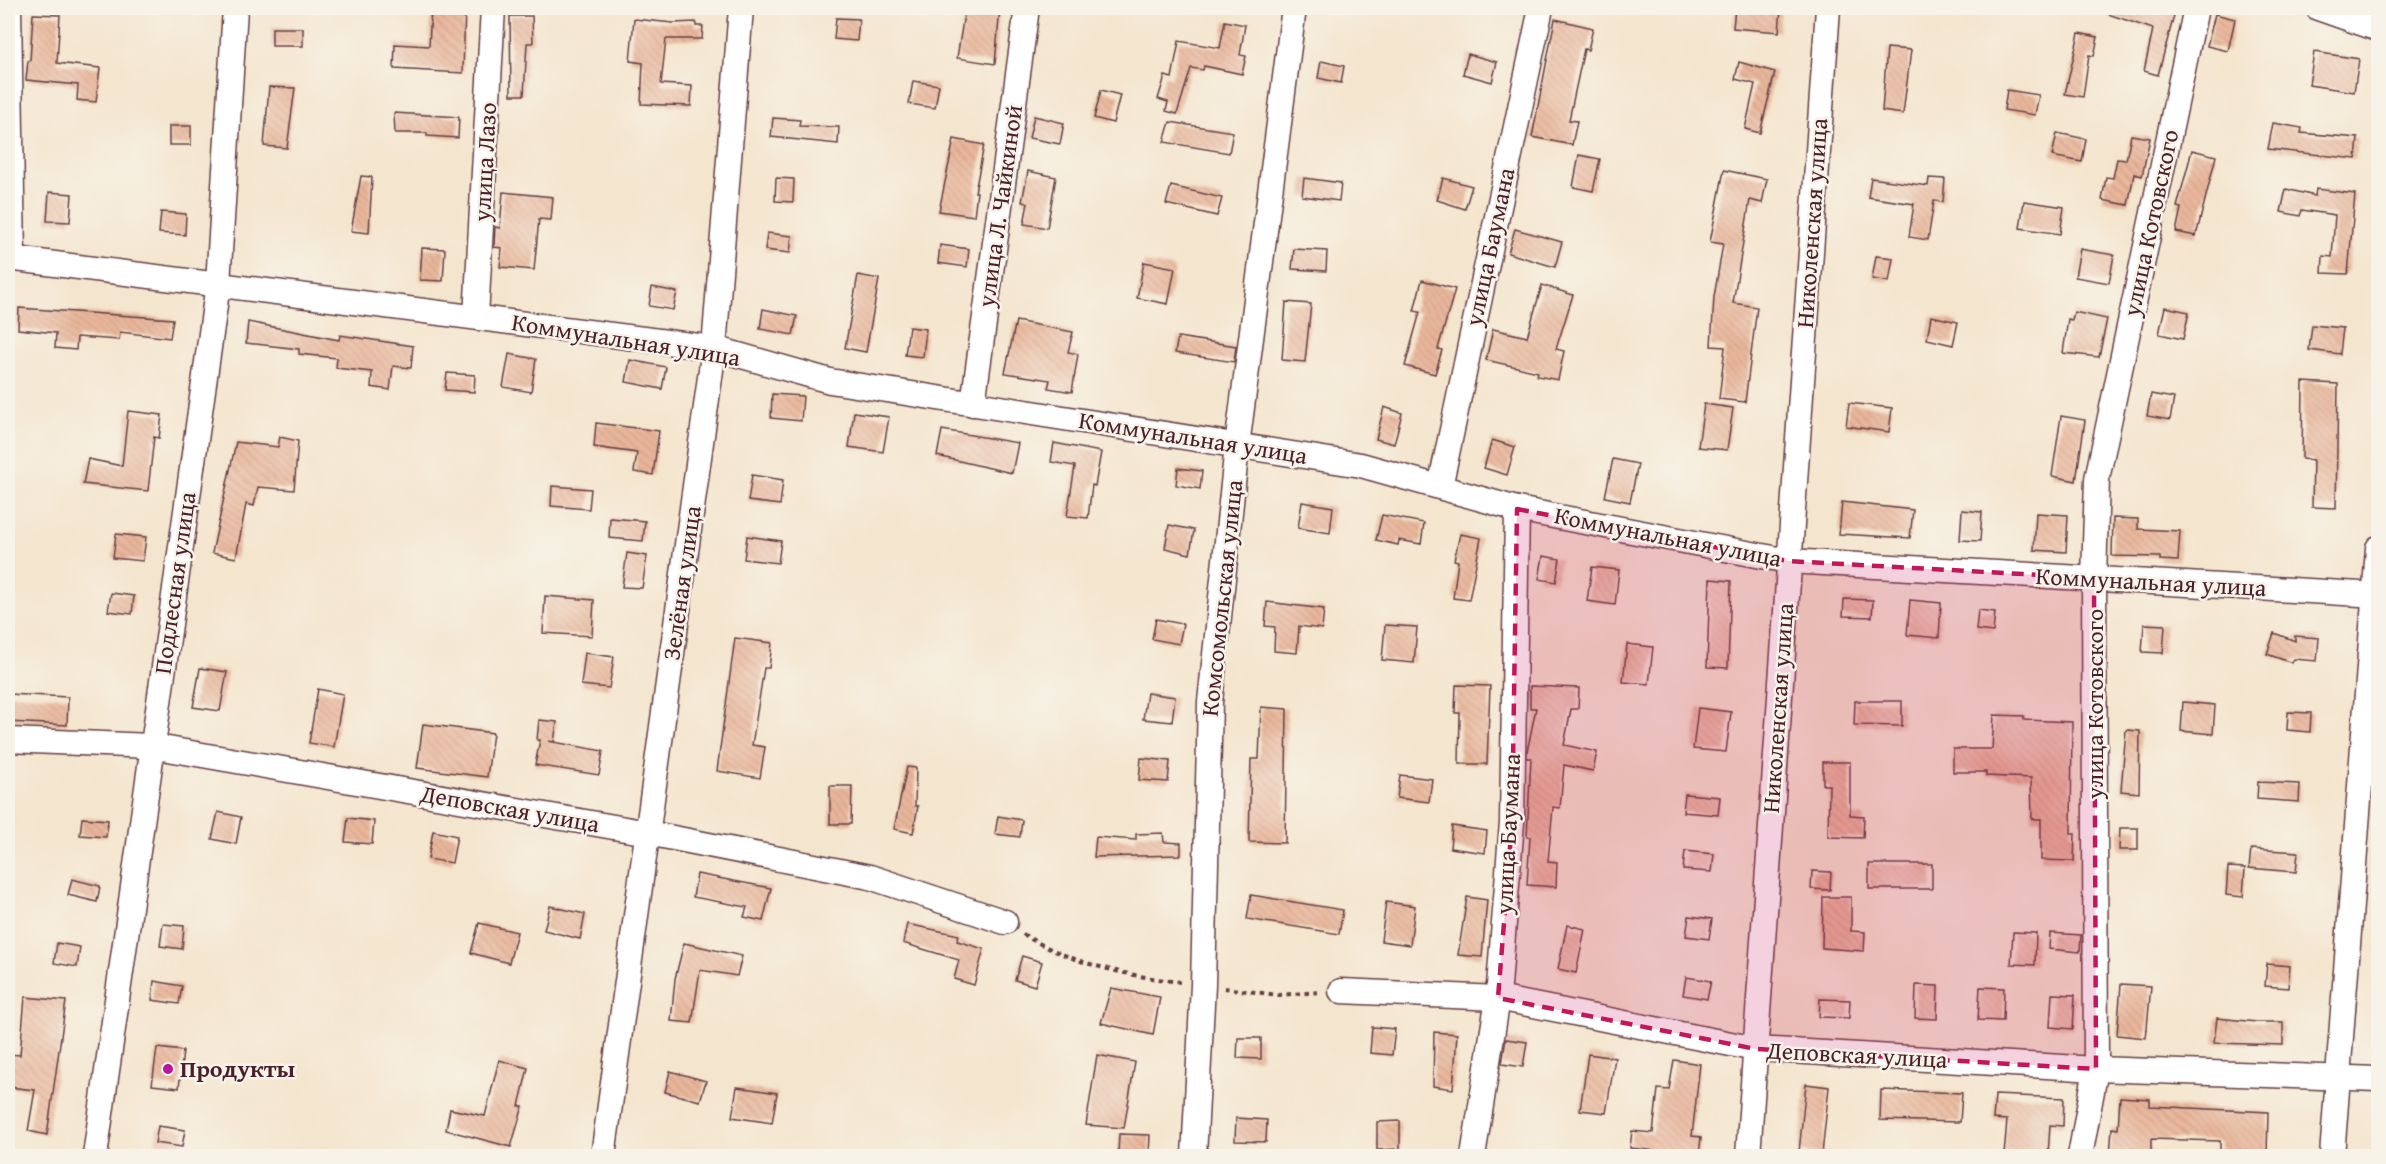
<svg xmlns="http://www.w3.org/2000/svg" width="2386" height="1164" font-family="'Gentium Book Plus',serif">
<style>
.building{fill:url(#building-back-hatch)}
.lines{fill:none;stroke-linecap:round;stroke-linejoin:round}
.street-casing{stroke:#643d43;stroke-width:27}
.path{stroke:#643d43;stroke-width:4;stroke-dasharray:4.5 4.5;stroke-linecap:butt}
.street{stroke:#fff;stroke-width:24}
.marked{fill:#c2185b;fill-opacity:0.2;stroke:#c2185b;stroke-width:4.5;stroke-dasharray:12 8;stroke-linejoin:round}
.poi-dot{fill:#b5179e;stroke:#f7f3e8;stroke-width:2}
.labels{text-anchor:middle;stroke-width:5;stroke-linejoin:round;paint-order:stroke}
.street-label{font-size:24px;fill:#4a1f2b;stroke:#f7f3e8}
.poi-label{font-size:24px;font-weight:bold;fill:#4a1f2b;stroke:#f7f3e8;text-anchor:start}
</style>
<defs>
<pattern id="building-back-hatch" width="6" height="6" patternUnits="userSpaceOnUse" patternTransform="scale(1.5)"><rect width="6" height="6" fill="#eab79b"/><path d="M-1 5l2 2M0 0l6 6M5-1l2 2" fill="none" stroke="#ca9d86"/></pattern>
</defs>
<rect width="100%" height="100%" fill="#f7f3e8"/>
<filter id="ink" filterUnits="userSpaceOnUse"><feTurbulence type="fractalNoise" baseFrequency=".0167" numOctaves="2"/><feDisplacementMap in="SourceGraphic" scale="12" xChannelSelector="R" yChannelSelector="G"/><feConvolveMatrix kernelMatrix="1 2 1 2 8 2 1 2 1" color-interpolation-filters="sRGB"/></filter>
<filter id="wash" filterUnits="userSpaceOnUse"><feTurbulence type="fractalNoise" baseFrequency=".008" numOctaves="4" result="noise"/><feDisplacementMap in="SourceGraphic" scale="24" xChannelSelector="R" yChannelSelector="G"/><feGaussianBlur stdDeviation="1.35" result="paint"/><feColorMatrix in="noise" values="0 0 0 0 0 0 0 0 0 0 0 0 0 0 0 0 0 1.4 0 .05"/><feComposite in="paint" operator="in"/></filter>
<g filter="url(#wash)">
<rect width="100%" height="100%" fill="#f4e5ce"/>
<g id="blocks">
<!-- building -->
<g class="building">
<path d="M431 8H465L463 73 394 69 395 44 429 46Z"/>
<path d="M965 8H1000L995 64 957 58Z"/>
<path d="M1735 8H1781L1779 32 1733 28Z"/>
<path d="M2099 8H2176L2158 75 2144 71 2153 29 2099 11Z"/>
<path d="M33 14 60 15 57 63 100 68 96 102 77 100 78 85 26 80 28 61H30Z"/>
<path d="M2215 14 2235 19 2228 51 2207 46Z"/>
<path d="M510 16H532L533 43H527L524 95H511Z"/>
<path d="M836 18 859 19 857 41 834 39Z"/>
<path d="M634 19 673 23 696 22V26H703L702 39H666L661 84 692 86 691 106 641 104 643 63 630 61Z"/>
<path d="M1555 19 1593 28 1588 50 1584 49 1569 120 1577 121 1572 145 1532 137Z"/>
<path d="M1225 21 1245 25 1240 55 1246 56 1242 74 1204 66 1203 70 1191 68 1177 114 1166 111 1168 102 1158 99 1165 76 1172 78 1179 41 1220 48Z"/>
<rect x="272" y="28" width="31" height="18"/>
<path d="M2079 33 2098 37 2094 56 2089 55 2083 97 2065 94Z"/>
<path d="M1887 48 1911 50 1903 114 1882 111Z"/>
<path d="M2314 52 2359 59 2354 92 2309 85Z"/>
<path d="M1468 54 1497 62 1492 82 1463 74Z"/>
<path d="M1321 61 1344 66 1341 83 1318 78Z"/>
<path d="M1739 62 1775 72 1760 133 1745 129 1755 84 1735 79Z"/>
<path d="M913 81 939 85 935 108 909 104Z"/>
<path d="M269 87 295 88 287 148 264 146Z"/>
<path d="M1101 90 1120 95 1113 123 1094 118Z"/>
<path d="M2007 90 2039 95 2035 115 2004 110Z"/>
<path d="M394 113 459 117 458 138 427 136V133H395Z"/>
<path d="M1034 116 1064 123 1060 144 1029 138Z"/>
<path d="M773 118 800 120 799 126 839 127 838 144 771 137Z"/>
<path d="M1170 122 1233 132 1229 153 1164 142Z"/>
<path d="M2273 123 2302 128 2301 133 2358 138 2356 159 2268 149Z"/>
<rect x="169" y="126" width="22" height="19"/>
<path d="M2057 133 2086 139 2082 162 2052 156Z"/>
<path d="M2131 135 2150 138 2142 176 2134 174 2128 205 2102 200 2106 177 2113 178 2117 159 2126 160Z"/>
<path d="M954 139 984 145 975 192H977L974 216 939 211Z"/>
<path d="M2192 150 2216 156 2196 236 2176 232 2181 208 2177 207Z"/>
<path d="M1579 155 1600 159 1593 191 1573 187Z"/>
<path d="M1724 170 1767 179 1762 203 1750 200 1733 303 1757 307 1745 402 1719 399 1725 347 1711 346 1714 297 1723 244 1710 242Z"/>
<path d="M1028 171 1056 177 1047 228 1024 224 1028 203 1022 202Z"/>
<path d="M361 176 372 177 369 233 351 231Z"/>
<path d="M776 178 794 179 793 202 775 201Z"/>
<path d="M1304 178 1341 183 1339 201 1302 196Z"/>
<path d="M1443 178 1472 186 1465 209 1437 200Z"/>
<path d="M1871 178 1928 186 1929 178 1945 179 1943 202 1934 201 1928 240 1909 237 1914 204 1868 197Z"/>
<path d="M1171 186 1222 198 1217 216 1166 204Z"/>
<path d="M2286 189 2315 196 2316 189 2355 194 2348 274 2322 273 2323 256 2332 257 2335 215 2302 210 2300 216 2281 212Z"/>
<path d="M49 192 72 194 70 222 47 221Z"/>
<path d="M503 192 553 197 551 220 539 219 534 270 500 267 502 248 494 247 495 227 500 228Z"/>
<path d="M2024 201 2064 207 2060 234 2020 228Z"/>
<path d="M161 212 186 214 185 235 159 233Z"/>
<path d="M1515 229 1562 242 1555 267 1508 253Z"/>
<path d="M767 233 792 236 790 253 765 250Z"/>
<path d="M940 245 969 249 967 267 938 263Z"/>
<path d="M422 248 445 249 443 281 420 280Z"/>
<path d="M1294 249 1327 251 1326 271 1292 269Z"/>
<path d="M2080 249 2114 255 2109 283 2075 277Z"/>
<path d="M1876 256 1893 258 1889 282 1872 279Z"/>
<path d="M1144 262 1175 268 1168 304 1137 298Z"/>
<path d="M858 275 879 279 866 352 845 348Z"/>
<path d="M1422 280 1455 289 1438 349 1442 350 1435 374 1405 366 1420 312 1414 311Z"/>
<path d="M1542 285 1573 295 1556 349 1564 351 1558 380 1537 376 1538 372 1486 360 1493 329 1527 337Z"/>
<path d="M652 287 677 292 673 310 649 306Z"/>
<path d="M1286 302 1311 304 1305 362 1282 360Z"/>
<path d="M2165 307 2189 312 2183 339 2159 334Z"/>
<path d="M19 308 173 319 170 338 120 332 119 340 77 337 76 350 55 348 56 333 18 329Z"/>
<path d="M763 309 797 316 793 335 760 329Z"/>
<path d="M2074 312 2107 319 2099 357 2063 353 2068 319 2072 320Z"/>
<path d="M1931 316 1958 322 1953 345 1927 339Z"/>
<path d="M1016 321 1073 332 1068 352 1078 354 1072 392 1048 388 1050 380 1005 373Z"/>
<path d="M248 322 339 340 340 335 413 346 411 368 393 366 390 390 371 387 372 372 336 368 337 358 299 354V349L246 343Z"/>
<path d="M2312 325 2343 328 2340 354 2309 350Z"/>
<path d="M909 327 926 329 923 357 905 355Z"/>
<path d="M1178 337 1236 346 1234 362 1175 353Z"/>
<path d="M509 354 536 359 531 392 503 387Z"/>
<path d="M630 360 666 367 662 389 626 382Z"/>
<path d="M447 373 475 375 474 392 445 390Z"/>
<path d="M2303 382 2338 384 2336 508 2312 507 2313 460 2302 459Z"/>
<path d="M772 394 803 396 801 421 771 418Z"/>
<path d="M2151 394 2174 398 2170 420 2147 416Z"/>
<path d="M1849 403 1892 408 1889 432 1846 426Z"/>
<path d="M1704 404 1733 408 1727 450 1698 447Z"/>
<path d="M1384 407 1402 413 1394 444 1376 439Z"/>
<path d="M128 411 162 415 159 438 154 437 148 491 83 484 88 459 122 466Z"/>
<path d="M854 412 889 417 883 452 849 447Z"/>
<path d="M2061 416 2085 420 2076 481 2052 476Z"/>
<path d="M596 423 659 431 653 475 634 472 637 453 594 447Z"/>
<path d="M942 430 1018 443 1012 473 937 456Z"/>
<path d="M280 437 298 441 294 490 258 487 254 506 246 504 236 558 212 553 236 442 278 447Z"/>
<path d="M1492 440 1515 447 1507 475 1484 468Z"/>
<path d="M1054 443 1101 452 1095 486 1092 485 1088 518 1067 516 1075 466 1051 462Z"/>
<path d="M1613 459 1638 464 1630 502 1605 497Z"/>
<path d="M1178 468 1202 471 1200 489 1176 485Z"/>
<path d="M752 475 783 480 780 505 748 501Z"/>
<path d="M552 486 591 489 589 509 551 506Z"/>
<path d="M1302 502 1333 507 1330 533 1298 528Z"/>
<path d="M1842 502 1913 510 1910 538 1839 534Z"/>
<path d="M1962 510 1982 512 1980 541 1960 540Z"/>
<path d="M2036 513 2068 515 2066 552 2034 550Z"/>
<path d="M1382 515 1424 523 1421 544 1399 540 1398 545 1376 540Z"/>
<path d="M610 518 645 521 643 541 609 538Z"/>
<path d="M2113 518 2138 519V529L2180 531 2178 561 2160 560V557L2112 556Z"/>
<path d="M1169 525 1194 530 1190 554 1165 548Z"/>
<path d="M116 534 146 537 143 561 113 558Z"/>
<path d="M1460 534 1481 538 1469 600 1453 598 1458 561 1454 560Z"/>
<path d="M747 536 781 541 778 563 744 559Z"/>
<path d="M627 553 647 556 642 588 622 587Z"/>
<path d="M1543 556 1560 559 1556 582 1539 579Z"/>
<path d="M1592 567 1619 570 1615 605 1587 601Z"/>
<path d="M1710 579 1731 581 1728 668 1707 667Z"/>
<path d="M111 593 134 596 132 614 108 611Z"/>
<path d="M545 596 594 600 592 636 543 633Z"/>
<path d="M1844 599 1873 600 1872 617 1843 616Z"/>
<path d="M1910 600 1941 603 1939 638 1907 635Z"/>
<path d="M1267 602 1324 609 1322 629 1299 626 1297 653 1274 651 1275 627 1265 626Z"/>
<path d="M1978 610 1995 612 1993 632 1976 630Z"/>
<path d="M1156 619 1183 624 1179 644 1152 639Z"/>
<path d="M2144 624 2165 625 2163 653 2142 652Z"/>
<path d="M1385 625 1417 627 1414 663 1382 660Z"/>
<path d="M2274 633 2295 641V636L2319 638 2317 661 2294 659 2292 663 2267 654Z"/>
<path d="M735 638 772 643 769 668H764L752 745 765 747 760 778 717 771Z"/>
<path d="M1627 644 1653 647 1649 684 1623 682Z"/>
<path d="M585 653 614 657 609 688 581 685Z"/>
<path d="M200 668 227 672 220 711 193 707Z"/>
<path d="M1456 685 1490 686 1487 764H1459L1460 713H1455Z"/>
<path d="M1530 686 1579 688 1578 709H1571L1564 745 1597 752 1593 771 1564 765 1560 808 1553 807 1548 861 1557 862 1556 887 1527 885 1530 837H1527L1531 758H1527V752L1536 708H1530Z"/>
<path d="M318 689 343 694 334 747 309 743Z"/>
<path d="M1147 693 1175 697 1172 722 1143 719Z"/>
<path d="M8 694 68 697 67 725 8 722Z"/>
<path d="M1855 701H1902V726L1854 725Z"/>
<path d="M2183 702 2215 705 2213 734 2181 731Z"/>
<path d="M1261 707 1287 709 1285 843 1249 842 1251 759H1259Z"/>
<path d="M1698 708 1731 712 1726 752 1693 749Z"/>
<path d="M2288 712 2311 713 2310 732 2287 730Z"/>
<path d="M1994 715 2024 716V720L2072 722 2071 833H2075L2074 861 2041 860V819H2032L2031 778 1986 776V772H1953V749H1992Z"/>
<path d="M539 720 557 722 554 742 548 741 603 751 599 775 535 765 540 740H537Z"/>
<path d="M423 724 493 733 487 777 417 768Z"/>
<path d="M2126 730 2140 731 2139 793 2121 791Z"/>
<path d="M1141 758 1170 761 1168 782 1139 780Z"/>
<path d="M1823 762H1850V815L1864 816 1863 838 1828 837 1829 785H1823Z"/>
<path d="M907 767 916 768 915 806H918L913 833 894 829Z"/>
<path d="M1400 775 1432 779 1429 802 1397 798Z"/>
<path d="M2258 782 2300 784 2299 802 2257 799Z"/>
<path d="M830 786H852L851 824H830Z"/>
<path d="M1685 794 1720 797 1718 815 1683 812Z"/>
<path d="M218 812 241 817 236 844 212 839Z"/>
<path d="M998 816 1022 820 1020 837 995 834Z"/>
<path d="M82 818 108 820 106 837 80 835Z"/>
<path d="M348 818 374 821 372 844 345 842Z"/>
<path d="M1452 826 1487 831 1485 853 1450 848Z"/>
<path d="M2120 828H2138V850H2119Z"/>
<path d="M433 831 457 836 452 863 428 859Z"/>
<path d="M1163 833 1164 842 1181 843V855L1094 857 1096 837 1136 840V834Z"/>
<path d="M2251 849 2298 852 2296 872 2249 868Z"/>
<path d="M1685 851 1714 854 1712 872 1683 870Z"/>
<rect x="1869" y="864" width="63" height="25"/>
<path d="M2228 867 2245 868 2243 897 2226 895Z"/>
<path d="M1812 871 1831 872 1830 890 1811 889Z"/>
<path d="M697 874 771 888 763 921 744 917 747 907 693 897Z"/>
<path d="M72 879 100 886 97 902 68 895Z"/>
<path d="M1251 895 1343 910 1339 934 1247 919Z"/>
<path d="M1467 897 1487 900 1482 957 1458 955Z"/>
<path d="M1823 897H1851V931L1865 932 1864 951 1822 948Z"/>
<path d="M1386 902 1415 906 1410 945 1381 941Z"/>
<path d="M550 906 585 914 580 939 544 930Z"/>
<path d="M1689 916 1712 919 1709 939 1686 936Z"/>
<path d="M479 923 517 932 509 963 471 953Z"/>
<path d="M163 924 184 926 182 949 160 946Z"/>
<path d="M907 924 959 935 957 941 984 949 974 985 954 979 959 960 903 943Z"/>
<path d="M1567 925 1585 929 1576 973 1558 969Z"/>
<path d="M2013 932 2036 933 2035 965 2011 964Z"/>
<path d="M2050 933 2081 935 2080 952 2049 949Z"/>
<path d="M57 943 80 947 77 967 54 963Z"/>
<path d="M684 943 742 956 737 976 700 970 692 1023 671 1021 675 979Z"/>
<path d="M1022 956 1042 962 1035 986 1015 980Z"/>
<path d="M2267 964 2290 966 2288 988 2265 986Z"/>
<path d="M1686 977 1711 981 1707 999 1683 995Z"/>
<path d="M154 981 182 986 179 1004 152 1000Z"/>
<path d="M2121 984 2151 986 2146 1038 2117 1035Z"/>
<path d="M1916 985 1938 986 1937 1019 1915 1018Z"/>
<path d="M1980 987 2004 988 2003 1021 1978 1020Z"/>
<path d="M1111 988 1160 997 1153 1035 1101 1023Z"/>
<path d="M2052 994 2075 995 2073 1029 2050 1027Z"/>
<path d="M25 997 66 1001 47 1135 28 1131 35 1090 8 1087V1054L20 1055Z"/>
<path d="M1820 999 1850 1000 1849 1018 1819 1017Z"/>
<path d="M2217 1018 2257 1022H2283V1045L2214 1043Z"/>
<path d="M1372 1027 1395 1029 1392 1055 1370 1053Z"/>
<path d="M1434 1032 1457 1034 1453 1089 1433 1086Z"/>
<path d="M1238 1038H1261V1059L1237 1058Z"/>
<path d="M1506 1039 1527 1042 1523 1067 1502 1064Z"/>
<path d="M157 1048 183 1051 179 1088 152 1085Z"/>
<path d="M1588 1054 1615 1058 1606 1113 1580 1110Z"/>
<path d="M1097 1055 1135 1062 1124 1128 1086 1125Z"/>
<path d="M499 1060 528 1068 519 1106H523L511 1147 446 1130 450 1109 485 1116Z"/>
<path d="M1674 1060 1700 1064 1692 1136 1701 1137 1699 1156 1630 1148 1632 1131 1653 1133 1658 1089 1669 1090Z"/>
<path d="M670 1071 706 1081 700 1101 665 1092Z"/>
<path d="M1806 1084 1829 1087 1822 1154 1799 1152Z"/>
<path d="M737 1087 777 1093 772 1123 732 1117Z"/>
<path d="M1881 1090 1962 1093 1960 1122 1880 1120Z"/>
<path d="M1995 1095 2064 1098 2063 1126 2050 1125 2048 1156 2004 1155 2007 1120 1993 1119Z"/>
<path d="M2120 1097 2150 1099V1106L2268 1112 2267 1156H2220V1141L2151 1139V1156H2110L2112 1128 2118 1129Z"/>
<path d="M1236 1118 1267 1120 1266 1142 1235 1141Z"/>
<path d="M1400 1121V1149L1377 1150V1122Z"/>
<path d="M158 1126 185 1130 182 1147 155 1143Z"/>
<path d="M1119 1134 1150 1135 1149 1156 1118 1154Z"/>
</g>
</g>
</g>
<g filter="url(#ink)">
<use href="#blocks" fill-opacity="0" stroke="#643d43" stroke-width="1.5"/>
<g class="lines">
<defs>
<g id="street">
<path d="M9 8 13 259"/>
<path d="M2318 8 2378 29"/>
<path d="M8 258 714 348 830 381 1361 465 1517 509 1788 561 2378 595"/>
<path d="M476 317 493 8"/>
<path d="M973 404 1027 8"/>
<path d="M1440 487 1541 8"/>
<path d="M8 740 151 746 648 833 870 877 1005 922"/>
<path d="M1341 991 1498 998 1756 1049 2096 1069 2378 1079"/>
<path d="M95 1156 218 284 235 8"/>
<path d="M603 1156 714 348 741 8"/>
<path d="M1194 1156 1203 985 1210 702 1237 446 1294 8"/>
<path d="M1473 1156 1498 998 1512 822 1517 509"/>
<path d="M1748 1156 1828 8"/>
<path d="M2080 1156 2096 1069 2094 578 2097 479 2196 8"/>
<path d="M2332 1156 2378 548"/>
</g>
</defs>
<!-- street casing -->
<use href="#street" class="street-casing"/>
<!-- path -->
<g class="path">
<path d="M1023 934C1068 963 1128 976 1180 982"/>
<path d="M1224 988 1278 995 1321 992"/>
</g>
<!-- street -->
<use href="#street" class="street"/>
</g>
</g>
<!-- marked area -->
<path class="marked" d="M1517 509 1788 561 2094 578 2096 1069 1756 1049 1498 998 1512 822Z"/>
<!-- markers -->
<circle class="poi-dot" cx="168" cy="1069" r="6"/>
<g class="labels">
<!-- street labels -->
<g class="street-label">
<text transform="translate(485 162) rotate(-87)" y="8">улица Лазо</text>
<text transform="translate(1000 206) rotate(-82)" y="8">улица Л. Чайкиной</text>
<text transform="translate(1812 223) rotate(-86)" y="8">Николенская улица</text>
<text transform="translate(2151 223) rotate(-78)" y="8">улица Котовского</text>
<text transform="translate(1490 247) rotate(-78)" y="8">улица Баумана</text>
<text transform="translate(626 340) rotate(9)" y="8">Коммунальная улица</text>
<text transform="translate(1193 438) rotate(9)" y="8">Коммунальная улица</text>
<text transform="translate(1668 537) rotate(11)" y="8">Коммунальная улица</text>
<text transform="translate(2151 582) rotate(3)" y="8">Коммунальная улица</text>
<text transform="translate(175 583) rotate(-82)" y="8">Подлесная улица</text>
<text transform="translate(682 583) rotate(-82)" y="8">Зелёная улица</text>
<text transform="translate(1222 598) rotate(-84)" y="8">Комсомольская улица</text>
<text transform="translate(2095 704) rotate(-90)" y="8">улица Котовского</text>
<text transform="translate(1778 708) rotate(-86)" y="8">Николенская улица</text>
<text transform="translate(510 809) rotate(10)" y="8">Деповская улица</text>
<text transform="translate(1508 834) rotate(-87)" y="8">улица Баумана</text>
<text transform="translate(1857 1055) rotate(3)" y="8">Деповская улица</text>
</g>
<!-- poi labels -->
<g class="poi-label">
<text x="180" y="1077">Продукты</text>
</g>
</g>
<!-- margin -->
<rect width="2386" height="1164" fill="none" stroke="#f7f3e8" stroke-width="30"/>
</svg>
